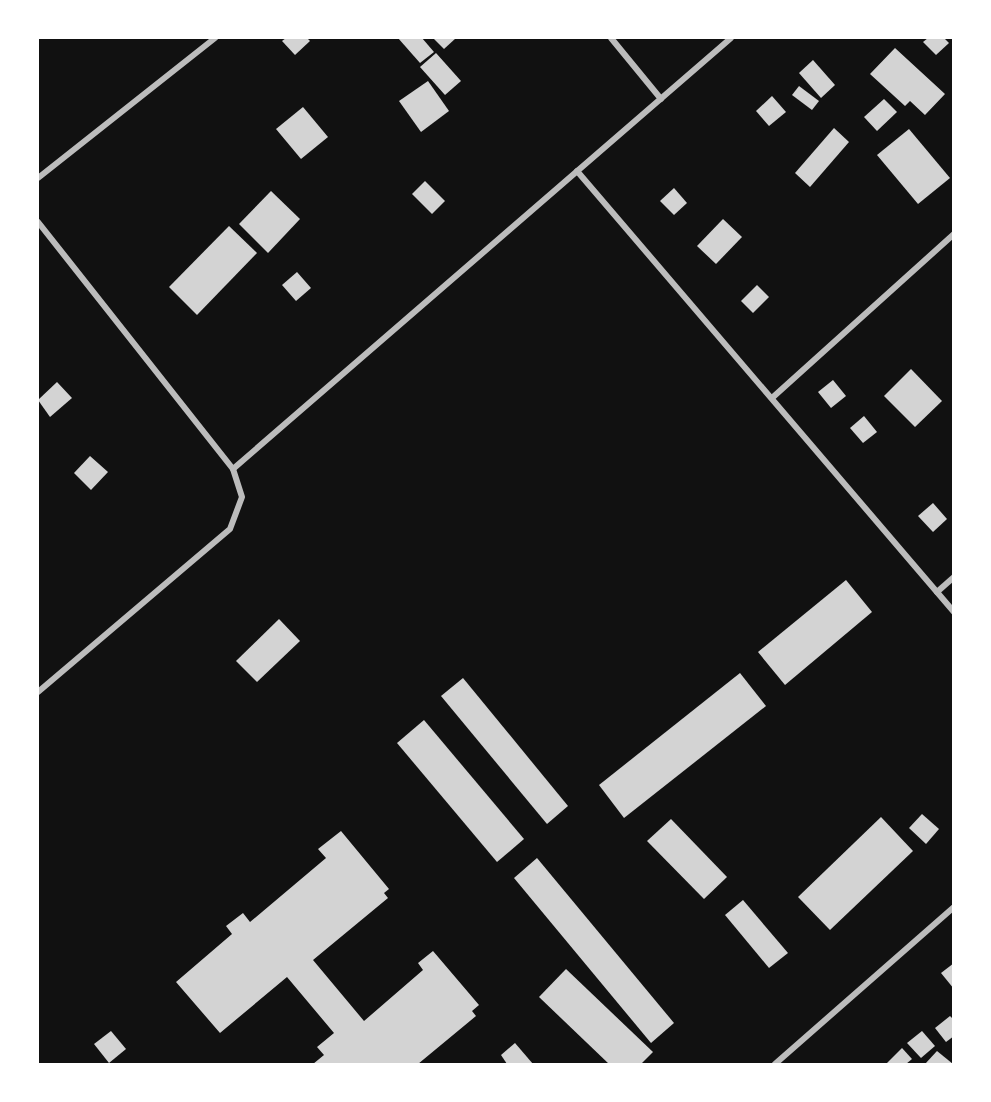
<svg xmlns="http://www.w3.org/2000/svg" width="991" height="1102" font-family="'Noto Sans',sans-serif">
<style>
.building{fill:#d3d3d3}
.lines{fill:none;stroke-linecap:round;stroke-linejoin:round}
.minor{stroke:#bcbcbc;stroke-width:6}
</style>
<rect width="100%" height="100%" fill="#111"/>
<!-- building -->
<g class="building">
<path d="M286 38H307L310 41 295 55 282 41Z"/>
<path d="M398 38H422L434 52 420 63Z"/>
<path d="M433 38H456L444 49Z"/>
<path d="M928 38H944L949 43 936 55 923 42Z"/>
<path d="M895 48 945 94 925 115 910 101 905 106 870 74Z"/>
<path d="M436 53 461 81 445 95 420 67Z"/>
<path d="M813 60 835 85 821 98 799 73Z"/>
<path d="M428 81 449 111 421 132 399 101Z"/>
<path d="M799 86 819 101 812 110 792 95Z"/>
<path d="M772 96 786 112 769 126 756 111Z"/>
<path d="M884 99 897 112 877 131 864 117Z"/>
<path d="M303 107 328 137 301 159 276 129Z"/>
<path d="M834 128 849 142 810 187 795 173Z"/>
<path d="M909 129 950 178 918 204 877 155Z"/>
<path d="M425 181 445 201 432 214 412 194Z"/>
<path d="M674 188 687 203 674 215 660 201Z"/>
<path d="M271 191 300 219 268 253 239 224Z"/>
<path d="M723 219 742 237 716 264 697 246Z"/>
<path d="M229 226 257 253 197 315 169 287Z"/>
<path d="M297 272 311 288 296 301 282 285Z"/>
<path d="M757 285 769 297 753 313 741 301Z"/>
<path d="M911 369 942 401 915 427 884 396Z"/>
<path d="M833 380 846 396 831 408 818 392Z"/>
<path d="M57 382 72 398 50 417 38 400Z"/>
<path d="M864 416 877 432 863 443 850 428Z"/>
<path d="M90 456 108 472 91 490 74 473Z"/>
<path d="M933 503 947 519 933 532 918 516Z"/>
<path d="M846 580 872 612 785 685 758 652Z"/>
<path d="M279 619 300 641 257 682 236 661Z"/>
<path d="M740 673 766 706 624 818 599 785Z"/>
<path d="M463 678 568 806 547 824 441 696Z"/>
<path d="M424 720 524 839 497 862 397 743Z"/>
<path d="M922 814 939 829 926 844 909 828Z"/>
<path d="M881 817 913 851 830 930 798 897Z"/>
<path d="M671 819 727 877 704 899 647 841Z"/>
<path d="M341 831 389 889 384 893 388 898 313 960 364 1021 423 970 418 963 433 951 479 1005 472 1011 476 1016 418 1064H313L324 1055 317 1047 334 1033 287 977 220 1033 176 982 232 934 226 926 243 913 250 922 326 858 318 849Z"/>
<path d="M537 858 674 1023 651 1043 514 878Z"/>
<path d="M743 900 788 953 769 968 725 915Z"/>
<path d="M954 963V989L941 973Z"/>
<path d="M566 969 653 1052 641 1064H609L539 997Z"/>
<path d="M950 1016 954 1020V1036L946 1042 935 1028Z"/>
<path d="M111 1031 126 1049 109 1063 94 1044Z"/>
<path d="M922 1031 935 1046 921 1058 907 1043Z"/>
<path d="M515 1043 533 1064H507L501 1055Z"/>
<path d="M902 1048 912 1059 906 1064H886Z"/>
<path d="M937 1051 953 1064H925Z"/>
</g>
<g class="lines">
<!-- minor -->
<g class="minor">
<path d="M611 38 661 99"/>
<path d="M577 171 954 612"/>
<path d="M38 178 215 38"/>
<path d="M38 222 233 469 242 497 230 529 38 692"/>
<path d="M772 398 954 234"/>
<path d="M233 469 731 38"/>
<path d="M937 592 954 577"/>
<path d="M775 1064 954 907"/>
</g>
</g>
<!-- border -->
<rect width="991" height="1102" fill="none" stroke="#ffffff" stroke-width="78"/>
</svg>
